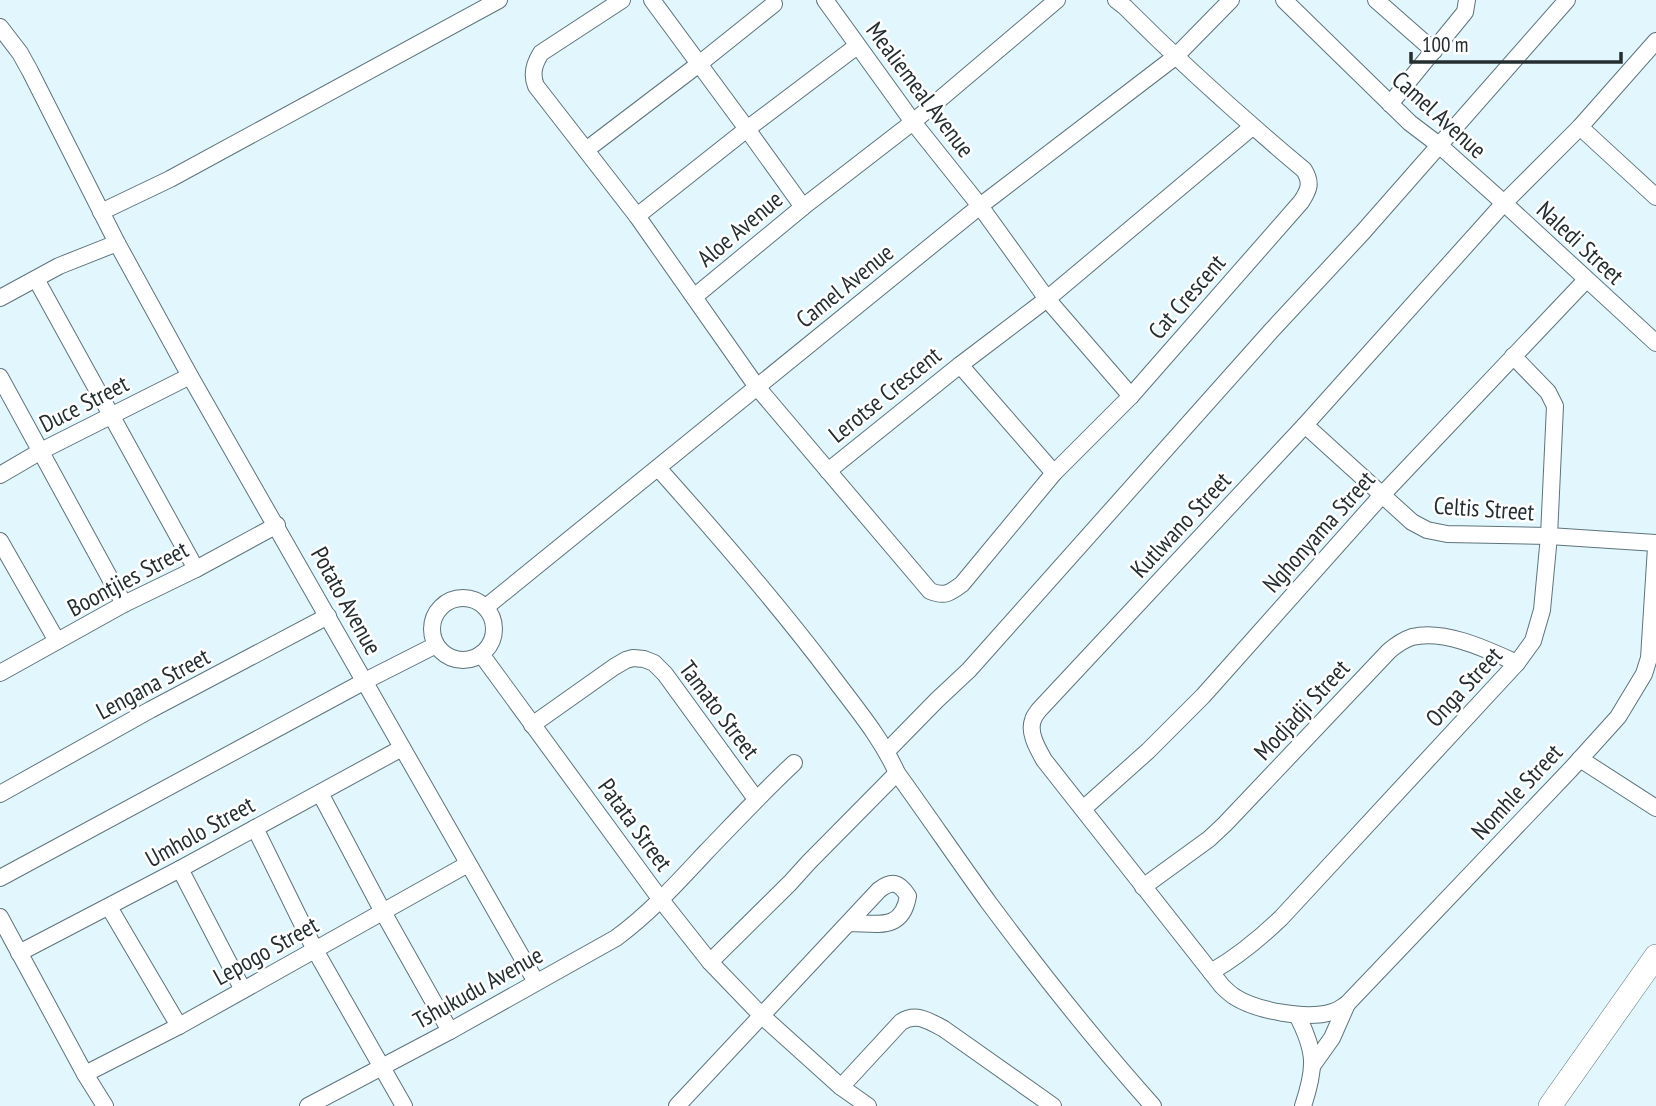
<svg xmlns="http://www.w3.org/2000/svg" width="1656" height="1106" font-family="'PT Sans Narrow',sans-serif">
<style>
.lines{fill:none;stroke-linecap:round;stroke-linejoin:round}
.street-casing{stroke:#5d737c;stroke-width:18}
.secondary-casing{stroke:#5d737c;stroke-width:24}
.street{stroke:#fff;stroke-width:16}
.secondary{stroke:#fff;stroke-width:23}
.labels{text-anchor:middle;stroke-width:5;stroke-linejoin:round;paint-order:stroke}
.street-label{font-size:24px;fill:#242e31;stroke:#fff}
</style>
<rect width="100%" height="100%" fill="#e2f6fe"/>
<g class="lines">
<defs>
<g id="street">
<path d="M622 0 541 53C534 64 531 74 536 86L637 216 757 387 930 591C945 597 950 593 962 584L1054 473 1131 396"/>
<path d="M652 0 747 129 803 207"/>
<path d="M825 0 913 122 980 206 1047 299 1131 396 1301 202C1309 190 1312 183 1304 170 1242 118 1182 64 1125 7L1116 0"/>
<path d="M1284 0 1410 123 1439 145 1504 203 1656 343"/>
<path d="M1376 0 1434 51"/>
<path d="M0 27 20 53 30 71 117 243 190 376 536 982"/>
<path d="M1656 41 1580 127 1504 203 1305 425 1039 710C1037 713 1034 716 1033 720 1028 733 1038 749 1044 760L1222 986C1226 990 1230 994 1235 997 1257 1011 1307 1020 1332 1012 1338 1011 1342 1007 1347 1004L1571 769 1618 717 1644 674 1649 658 1656 547"/>
<path d="M1390 104 1465 12 1467 0"/>
<path d="M1580 127 1656 197"/>
<path d="M586 150 699 64 774 4"/>
<path d="M101 212 170 179 499 0"/>
<path d="M637 216 747 129 857 46"/>
<path d="M36 279 196 569"/>
<path d="M694 297 803 207 913 122 1057 0"/>
<path d="M0 298 59 266 117 243"/>
<path d="M960 365 1054 473"/>
<path d="M0 377 124 604"/>
<path d="M1305 425 1412 522 1427 530 1447 534 1549 536 1656 543"/>
<path d="M658 468C718 535 777 603 832 676 855 707 881 737 897 773 928 816 958 860 989 903 1041 973 1095 1041 1153 1106"/>
<path d="M828 471 960 365 1047 299 1252 127"/>
<path d="M0 475 41 451 190 376"/>
<path d="M0 541 57 641"/>
<circle cx="463" cy="629" r="31"/>
<path d="M486 607 980 206 1175 57 1231 0"/>
<path d="M481 654 661 900 710 962 761 1015 841 1087 868 1106"/>
<path d="M0 673 124 604 196 569 277 525"/>
<path d="M532 725 614 667 626 660 633 658 644 659 654 663 665 674 756 799"/>
<path d="M887 751 937 700 969 670 1271 331 1363 232 1567 0"/>
<path d="M1580 759 1656 808"/>
<path d="M320 793 383 912 450 1031"/>
<path d="M0 794 150 710 328 616"/>
<path d="M1083 809 1148 751 1203 696 1382 495 1586 280"/>
<path d="M255 828 315 950 404 1106"/>
<path d="M180 869 243 990"/>
<path d="M0 878 365 681 436 645"/>
<path d="M1143 887 1209 839 1225 824 1389 651C1396 645 1403 640 1412 637 1445 629 1488 650 1517 663"/>
<path d="M109 907 179 1026"/>
<path d="M0 917 85 1074 105 1106"/>
<path d="M19 953 180 869 402 748"/>
<path d="M710 962 790 883 809 862 897 773"/>
<path d="M1211 972C1237 957 1259 939 1281 918L1517 663 1533 641 1542 610 1549 536 1555 406 1548 392 1513 356"/>
<path d="M1297 1015C1316 1052 1316 1067 1303 1106"/>
<path d="M1312 1066 1332 1038 1347 1004"/>
<path d="M85 1074 179 1026 468 864"/>
<path d="M841 1087 901 1022C916 1012 929 1021 944 1029L1053 1106"/>
<path d="M308 1106 450 1031 616 938C650 913 677 883 706 852 735 822 763 792 794 763"/>
<path d="M677 1106 879 890C892 880 899 882 908 896 902 932 877 923 848 923"/>
</g>
<path id="secondary" d="M1550 1106 1656 956"/>
</defs>
<!-- street casing -->
<use href="#street" class="street-casing"/>
<!-- secondary casing -->
<use href="#secondary" class="secondary-casing"/>
<!-- street -->
<use href="#street" class="street"/>
<!-- secondary -->
<use href="#secondary" class="secondary"/>
</g>
<g class="labels">
<!-- street labels -->
<g class="street-label">
<text transform="translate(920 90) rotate(53)" y="8">Mealiemeal Avenue</text>
<text transform="translate(1439 115) rotate(42)" y="8">Camel Avenue</text>
<text transform="translate(740 229) rotate(-40)" y="8">Aloe Avenue</text>
<text transform="translate(1580 243) rotate(43)" y="8">Naledi Street</text>
<text transform="translate(845 286) rotate(-39)" y="8">Camel Avenue</text>
<text transform="translate(1187 297) rotate(-49)" y="8">Cat Crescent</text>
<text transform="translate(885 395) rotate(-39)" y="8">Lerotse Crescent</text>
<text transform="translate(84 404) rotate(-27)" y="8">Duce Street</text>
<text transform="translate(1484 509) rotate(4)" y="8">Celtis Street</text>
<text transform="translate(1181 525) rotate(-47)" y="8">Kutlwano Street</text>
<text transform="translate(1319 532) rotate(-48)" y="8">Nghonyama Street</text>
<text transform="translate(128 579) rotate(-28)" y="8">Boontjies Street</text>
<text transform="translate(346 601) rotate(61)" y="8">Potato Avenue</text>
<text transform="translate(153 684) rotate(-28)" y="8">Lengana Street</text>
<text transform="translate(1464 687) rotate(-47)" y="8">Onga Street</text>
<text transform="translate(719 710) rotate(53)" y="8">Tamato Street</text>
<text transform="translate(1302 710) rotate(-47)" y="8">Modjadji Street</text>
<text transform="translate(1517 792) rotate(-47)" y="8">Nomhle Street</text>
<text transform="translate(635 825) rotate(54)" y="8">Patata Street</text>
<text transform="translate(200 832) rotate(-29)" y="8">Umholo Street</text>
<text transform="translate(266 951) rotate(-29)" y="8">Lepogo Street</text>
<text transform="translate(478 988) rotate(-29)" y="8">Tshukudu Avenue</text>
</g>
</g>
<!-- scale -->
<path d="M1411 52v10h210v-10" fill="none" stroke="#242e31" stroke-width="3.5"/>
<text x="1422" y="52" font-size="21" fill="#242e31" stroke="#ffffff" stroke-width="5" paint-order="stroke">100 m</text>
</svg>
